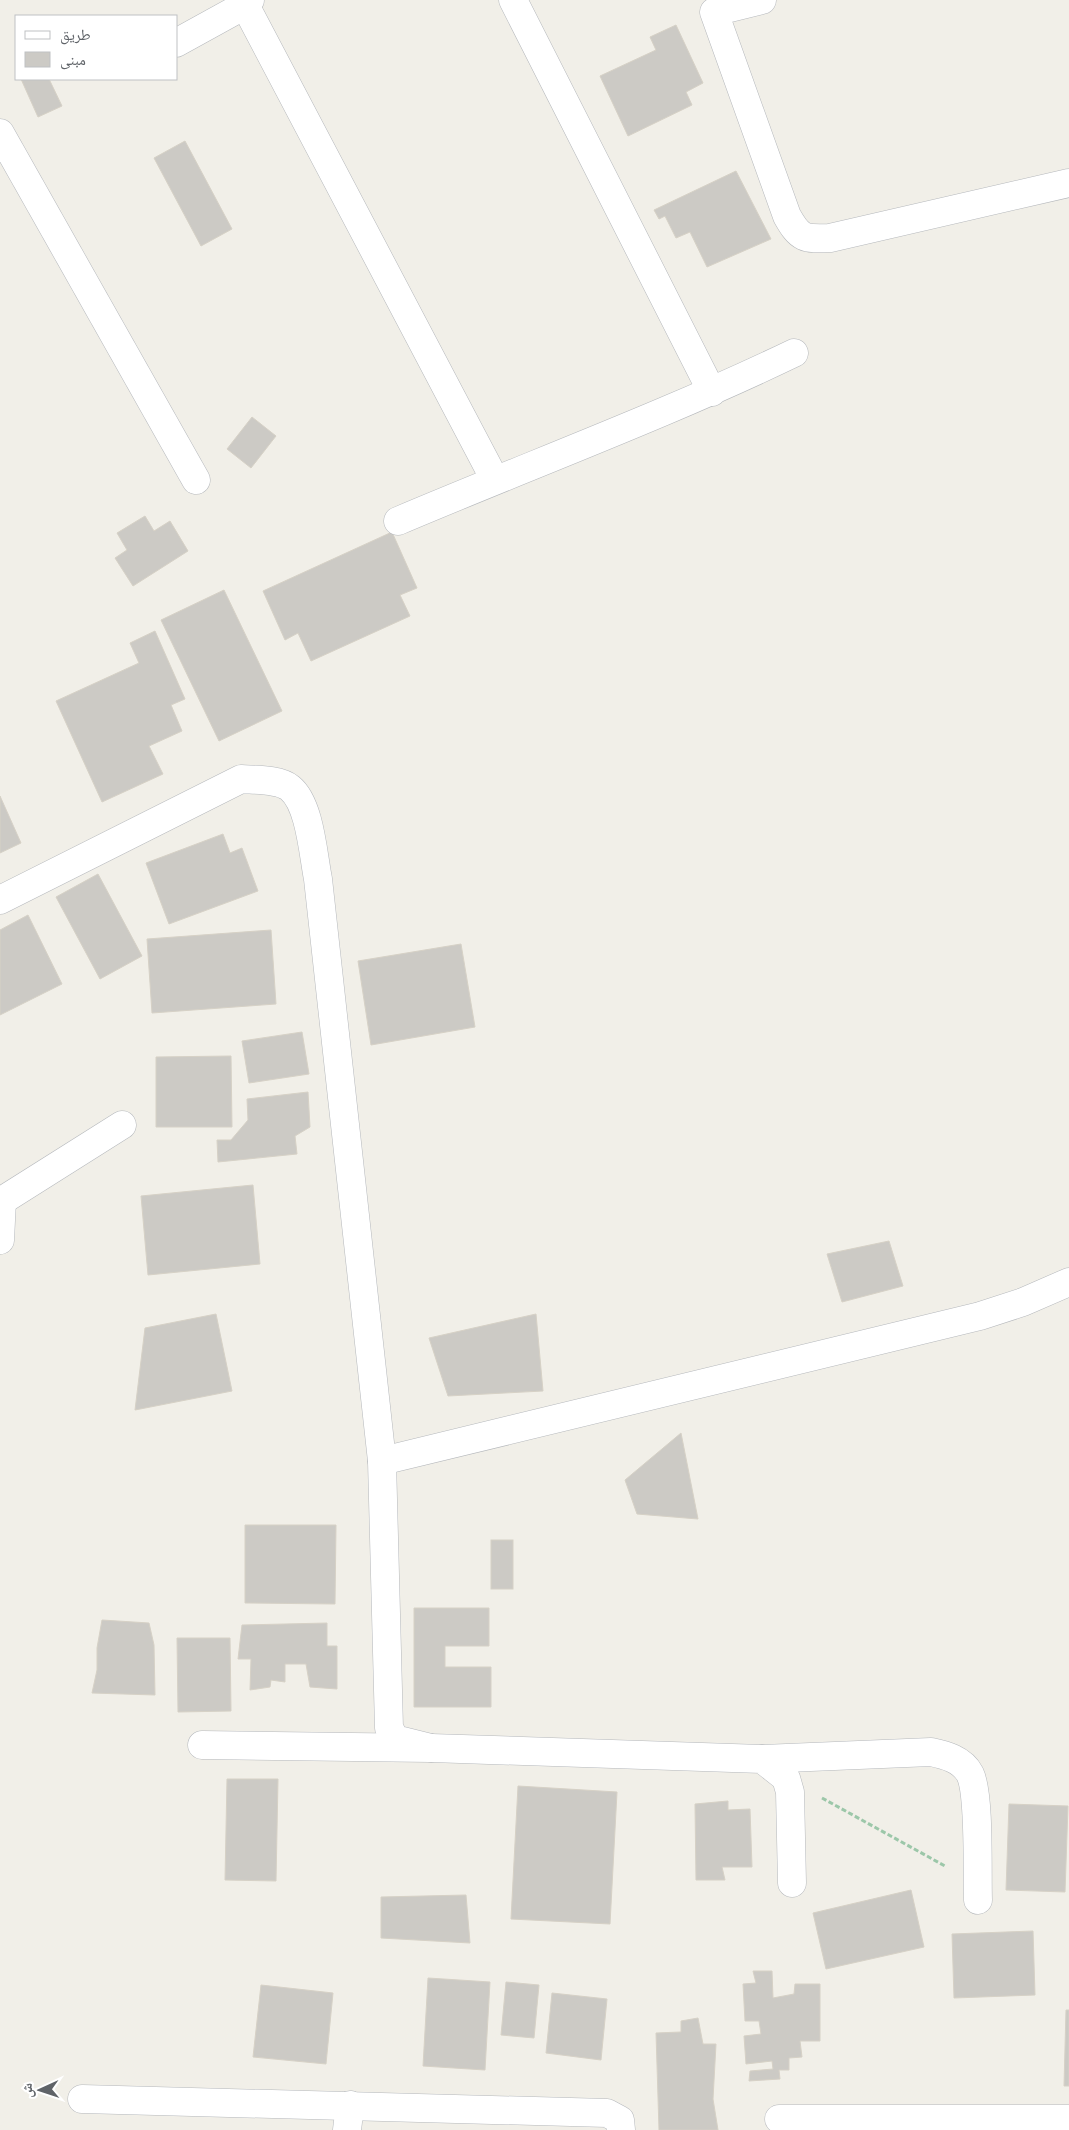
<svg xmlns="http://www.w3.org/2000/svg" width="1069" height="2130" font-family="Signika,'Noto Naskh Arabic',sans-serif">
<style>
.building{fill:#cccac5;stroke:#d6d1c6}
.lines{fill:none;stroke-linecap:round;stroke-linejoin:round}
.minor-casing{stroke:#b5b8bc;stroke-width:29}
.path{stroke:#9cc7a9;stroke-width:3;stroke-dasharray:5 2.5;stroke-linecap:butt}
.minor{stroke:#fff;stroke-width:28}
</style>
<rect width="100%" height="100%" fill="#f1efe8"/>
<!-- building -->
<g class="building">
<path d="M676 25 703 83 686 92 692 105 628 136 600 76 656 50 650 37Z"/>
<path d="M21 79H49L62 106 38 117Z"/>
<path d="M185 141 232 229 201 246 154 158Z"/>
<path d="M736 171 771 239 707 267 690 232 676 238 665 216 659 219 654 210Z"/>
<path d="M252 417 276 436 251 468 227 449Z"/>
<path d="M145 516 154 531 170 521 188 551 133 586 115 558 127 550 117 533Z"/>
<path d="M392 532 417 588 400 595 410 616 311 661 298 633 285 640 263 591Z"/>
<path d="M224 590 282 711 219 741 161 620Z"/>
<path d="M155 631 185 699 171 705 182 731 149 746 163 774 102 802 56 701 139 663 130 643Z"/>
<path d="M0 796 21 843 0 853Z"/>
<path d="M223 834 230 853 242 848 258 891 169 924 146 863Z"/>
<path d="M98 874 142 956 100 979 56 897Z"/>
<path d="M28 915 62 984 0 1015V930Z"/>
<path d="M271 930 276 1004 152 1013 147 939Z"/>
<path d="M461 944 475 1027 371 1045 358 961Z"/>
<path d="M302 1032 309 1074 249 1083 242 1041Z"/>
<path d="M231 1056 232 1127H156V1057Z"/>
<path d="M308 1092 310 1127 295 1136 297 1154 218 1162 217 1140H231L248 1120 247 1099Z"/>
<path d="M253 1185 260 1264 148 1275 141 1196Z"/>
<path d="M889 1241 903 1286 842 1302 827 1254Z"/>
<path d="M216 1314 232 1391 135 1410 145 1328Z"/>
<path d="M536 1314 543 1391 448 1396 429 1338Z"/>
<path d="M681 1433 698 1519 637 1514 625 1480Z"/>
<path d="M245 1525H336L335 1604 245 1603Z"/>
<rect x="491" y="1540" width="22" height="49"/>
<path d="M414 1608H489V1646H445V1667H491V1707H414Z"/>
<path d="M102 1620 149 1623 154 1645 155 1695 92 1693 97 1670V1648Z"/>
<path d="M327 1623V1646H337V1689L310 1687 306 1664H285V1682L271 1680 270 1687 250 1690 251 1659H238L242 1625Z"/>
<path d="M177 1638H230L231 1711 178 1712Z"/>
<path d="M227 1779H278L276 1881 225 1880Z"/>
<path d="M518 1786 617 1792 610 1924 511 1919Z"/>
<path d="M728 1801V1810L750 1809 752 1867H722L725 1880H696L695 1804Z"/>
<path d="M1009 1804 1068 1806 1065 1892 1006 1890Z"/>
<path d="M911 1890 924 1947 826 1969 813 1913Z"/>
<path d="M466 1895 470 1943 381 1938V1897Z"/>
<path d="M1033 1931 1035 1995 954 1998 952 1934Z"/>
<path d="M753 1971H772L773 1998 794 1994 795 1984H820V2041H800L802 2057 789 2058V2070H779L780 2079 749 2081 750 2071 773 2069 772 2061 746 2064 744 2036 761 2034 759 2021H745L743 1984 756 1983Z"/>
<path d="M428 1978 490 1982 485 2070 423 2066Z"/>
<path d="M506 1982 539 1985 534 2038 501 2035Z"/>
<path d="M261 1985 333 1993 326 2064 253 2057Z"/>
<path d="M552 1993 607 1999 601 2060 546 2053Z"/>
<path d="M1066 2010H1069V2086H1064Z"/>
<path d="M698 2018 703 2044H716L713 2099 718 2130H659L656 2033 681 2032V2021Z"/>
</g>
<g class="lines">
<defs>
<g id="minor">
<path d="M513 0 712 392"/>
<path d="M762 0 714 12 787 216C800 239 804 239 830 238L1069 183"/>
<path d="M245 5 495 480"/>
<path d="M176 43 245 5 250 0"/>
<path d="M0 133 196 480"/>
<path d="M398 521C530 465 665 415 794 353"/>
<path d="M0 900 241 779C255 780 279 779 290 788 310 804 313 854 318 879L382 1461 389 1728 395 1739 431 1748"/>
<path d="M0 1202 122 1125"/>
<path d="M0 1240 2 1200"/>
<path d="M382 1461 980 1316 1023 1302 1069 1282"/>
<path d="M202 1745 431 1748 762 1759 786 1778 790 1792 792 1883"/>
<path d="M762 1759 931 1752C945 1755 962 1759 970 1774 980 1794 977 1873 978 1900"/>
<path d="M82 2099 607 2113 620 2120 621 2130"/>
<path d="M779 2119H1069"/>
<path d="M347 2130 350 2105"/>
</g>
</defs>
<!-- minor casing -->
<use href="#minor" class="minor-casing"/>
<!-- path -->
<path class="path" d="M822 1798 945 1866"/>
<!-- minor -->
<use href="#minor" class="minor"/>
</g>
<!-- legend -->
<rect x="15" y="15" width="162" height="65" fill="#ffffff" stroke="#bfc1c3"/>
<rect x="25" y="31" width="25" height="8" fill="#ffffff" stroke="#bfc1c3"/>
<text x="60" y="40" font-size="15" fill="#5f6368">طريق</text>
<rect x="25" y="52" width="25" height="15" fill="#cccac5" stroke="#bfc1c3"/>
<text x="60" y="65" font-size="15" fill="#5f6368">مبنى</text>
<!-- north arrow -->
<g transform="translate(40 2090) rotate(267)" stroke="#ffffff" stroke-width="4" paint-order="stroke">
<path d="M0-4L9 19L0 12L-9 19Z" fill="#5f6368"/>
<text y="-8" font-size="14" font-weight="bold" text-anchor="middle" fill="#5f6368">ش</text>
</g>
</svg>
